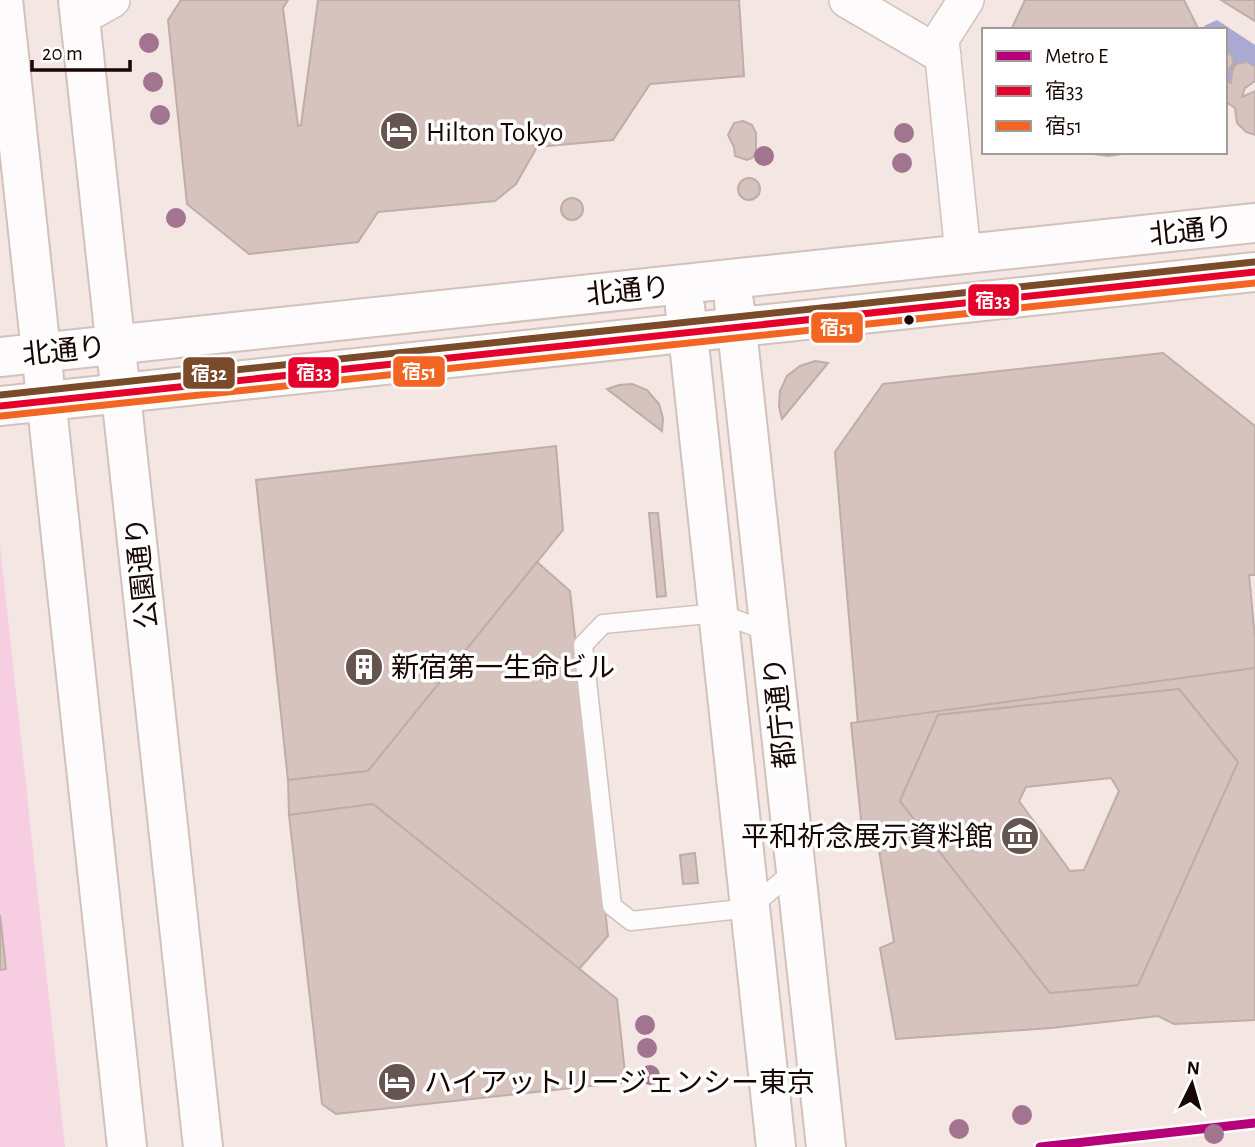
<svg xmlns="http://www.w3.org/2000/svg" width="1255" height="1147" font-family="'Alegreya Sans','Noto Sans JP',sans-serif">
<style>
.green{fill:#f6cde1}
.water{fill:#aaa9d3}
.building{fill:#d6c3bd;stroke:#beada8;stroke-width:2;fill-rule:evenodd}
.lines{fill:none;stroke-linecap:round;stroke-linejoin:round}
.service-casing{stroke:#d2c2bc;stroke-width:21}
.minor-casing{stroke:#d2c2bc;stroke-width:38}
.secondary-casing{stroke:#d2c2bc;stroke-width:42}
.service{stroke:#fdfbfb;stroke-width:18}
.minor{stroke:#fdfbfb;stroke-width:35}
.secondary{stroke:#fdfbfb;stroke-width:38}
.bus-1-casing{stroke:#fff;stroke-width:12}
.bus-2-casing{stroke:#fff;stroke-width:12}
.bus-3-casing{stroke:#fff;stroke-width:12}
.bus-1{stroke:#e4002b;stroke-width:7}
.bus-2{stroke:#f26522;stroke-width:7}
.bus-3{stroke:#7a4b2a;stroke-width:7}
.metro-1-casing{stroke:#fff;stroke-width:14}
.metro-1{stroke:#b6007a;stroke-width:9}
.tree{fill:#a27490}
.bus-dot{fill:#180602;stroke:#fff;stroke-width:2.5}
.labels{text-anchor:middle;stroke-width:7;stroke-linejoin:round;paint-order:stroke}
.poi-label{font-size:28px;fill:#180602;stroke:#fff;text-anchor:start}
.street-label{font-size:28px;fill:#180602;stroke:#fff}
.line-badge{stroke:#fff;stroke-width:2.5}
.badge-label{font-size:19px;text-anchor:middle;font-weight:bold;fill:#fff}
</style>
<rect width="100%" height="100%" fill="#f4e6e2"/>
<!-- green -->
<path class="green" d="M0 545 65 1147H0Z"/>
<!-- water -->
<path class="water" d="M1217 20 1255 45V67L1247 62 1231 83 1225 80V74L1233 63 1232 56 1225 51V30H1205L1204 26Z"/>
<!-- building -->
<g class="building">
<path d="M181 0H288L283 8 298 126 301 125 318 0H739L744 76 650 84 613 140 537 147 516 184 495 201 378 212 358 242 249 254 187 204 168 20Z"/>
<path d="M1025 0H1184L1199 30H1011Z"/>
<path d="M1221 0H1255V21Z"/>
<path d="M1225 51 1232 56 1233 63 1225 74Z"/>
<path d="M1247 62 1255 67V81L1245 88 1242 97 1255 91V135L1246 132 1237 123 1235 108 1225 101V80L1231 83 1232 72 1236 64Z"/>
<path d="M743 121 752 125 756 133V152L752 158 747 160 735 156 734 147 728 135 734 123Z"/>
<path d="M1077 152H1133L1109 156Z"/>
<circle cx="749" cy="189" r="11"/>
<circle cx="572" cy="209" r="11"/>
<path d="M1163 353 1255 426V575H1249L1255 638V668L858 724 835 452 883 384Z"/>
<path d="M815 361 828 363 782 419 779 407 780 391 787 376 800 366Z"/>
<path d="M632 384 647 390 659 404 663 418 662 431 607 389 619 385Z"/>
<path d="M556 446 563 530 368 771 288 780 256 480Z"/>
<path d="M649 513H658L666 596 657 597Z"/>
<path d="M537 562 570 591 608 936 579 969 373 804 289 815 288 780 368 771Z"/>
<path d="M1255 668V1020L1174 1024 1158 1016 1051 1028 896 1039 880 948 894 942 877 838H863L851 723ZM1179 689 1238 762 1138 985 1050 993 900 801 938 715Z"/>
<path d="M1179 689 1238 762 1138 985 1050 993 900 801 938 715ZM1111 778 1119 791 1084 870 1070 871 1019 801 1026 787Z"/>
<path d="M373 804 617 999 626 1082 336 1114 322 1104 289 815Z"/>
<path d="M695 853 698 883 683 884 680 855Z"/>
<path d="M0 915 6 969 0 970Z"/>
</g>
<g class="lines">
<defs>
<path id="service" d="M770 632 718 613 603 624 583 645 612 906 631 921 750 908 796 869"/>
<g id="minor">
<path d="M847 0 943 56"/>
<path d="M80 18 112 0"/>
<path d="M963 254 941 39 966 0"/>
</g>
<g id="secondary">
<path d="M3 0 127 1147"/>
<path d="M78 0 203 1147"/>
<path d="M734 302 826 1147"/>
<path d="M685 307 776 1147"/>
<path d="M0 357 1255 223"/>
<path d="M0 406 1255 272"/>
</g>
</defs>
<!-- service casing -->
<use href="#service" class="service-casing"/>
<!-- minor casing -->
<use href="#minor" class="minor-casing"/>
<!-- secondary casing -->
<use href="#secondary" class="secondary-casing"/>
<!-- service -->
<use href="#service" class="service"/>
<!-- minor -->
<use href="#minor" class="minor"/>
<!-- secondary -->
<use href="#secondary" class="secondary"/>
<defs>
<path id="bus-1" d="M0 406 1255 272"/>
<path id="bus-2" d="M1 416 1255 283"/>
<path id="bus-3" d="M0 395 1254 262"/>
</defs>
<!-- bus-1 casing -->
<use href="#bus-1" class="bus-1-casing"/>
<!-- bus-2 casing -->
<use href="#bus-2" class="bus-2-casing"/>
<!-- bus-3 casing -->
<use href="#bus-3" class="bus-3-casing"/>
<!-- bus-1 -->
<use href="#bus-1" class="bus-1"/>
<!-- bus-2 -->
<use href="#bus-2" class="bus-2"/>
<!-- bus-3 -->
<use href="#bus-3" class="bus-3"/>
<defs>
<path id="metro-1" d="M1040 1147 1255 1123"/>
</defs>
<!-- metro-1 casing -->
<use href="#metro-1" class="metro-1-casing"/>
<!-- metro-1 -->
<use href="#metro-1" class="metro-1"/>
</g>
<!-- trees -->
<g class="tree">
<circle cx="149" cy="43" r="10"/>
<circle cx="153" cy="82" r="10"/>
<circle cx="160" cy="115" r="10"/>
<circle cx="904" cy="133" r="10"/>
<circle cx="764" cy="156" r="10"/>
<circle cx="902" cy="163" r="10"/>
<circle cx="176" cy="218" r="10"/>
<circle cx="645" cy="1025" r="10"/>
<circle cx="647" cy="1048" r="10"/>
<circle cx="650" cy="1075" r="10"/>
<circle cx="1022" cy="1115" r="10"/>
<circle cx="959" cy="1129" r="10"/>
<circle cx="1214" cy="1134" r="10"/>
</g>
<!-- icons -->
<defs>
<symbol id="hotel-disc" viewBox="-11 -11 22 22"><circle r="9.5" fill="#655450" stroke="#fff"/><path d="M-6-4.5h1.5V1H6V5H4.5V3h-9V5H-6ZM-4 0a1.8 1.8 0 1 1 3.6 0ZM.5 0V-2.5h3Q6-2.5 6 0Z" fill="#fff"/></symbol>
<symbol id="building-disc" viewBox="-11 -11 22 22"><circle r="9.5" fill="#655450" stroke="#fff"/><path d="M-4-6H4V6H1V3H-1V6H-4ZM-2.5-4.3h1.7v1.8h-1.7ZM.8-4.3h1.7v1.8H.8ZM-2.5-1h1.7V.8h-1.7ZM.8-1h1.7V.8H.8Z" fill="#fff"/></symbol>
<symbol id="museum-disc" viewBox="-11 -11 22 22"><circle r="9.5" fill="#655450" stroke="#fff"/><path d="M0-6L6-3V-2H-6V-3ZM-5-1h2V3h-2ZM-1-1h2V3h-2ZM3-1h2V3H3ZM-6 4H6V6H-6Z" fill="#fff"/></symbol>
</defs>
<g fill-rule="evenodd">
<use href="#hotel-disc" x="377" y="109" width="44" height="44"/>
<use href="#building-disc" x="342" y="645" width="44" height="44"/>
<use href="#museum-disc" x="998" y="814" width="44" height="44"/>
<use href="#hotel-disc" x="375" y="1060" width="44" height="44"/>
</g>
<!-- markers -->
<circle class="bus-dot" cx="909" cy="320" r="6"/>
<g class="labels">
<!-- poi labels -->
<g class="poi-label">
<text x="426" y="141">Hilton Tokyo</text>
<text x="391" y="677">新宿第一生命ビル</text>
<text x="993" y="846" text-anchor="end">平和祈念展示資料館</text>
<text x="424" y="1092">ハイアットリージェンシー東京</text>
</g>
<!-- street labels -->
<g class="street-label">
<text transform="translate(1191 230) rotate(-6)" y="10">北通り</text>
<text transform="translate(628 290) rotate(-6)" y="10">北通り</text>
<text transform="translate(64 350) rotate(-6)" y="10">北通り</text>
<text transform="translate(141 573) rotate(-96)" y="10">公園通り</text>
<text transform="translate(779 713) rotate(-96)" y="10">都庁通り</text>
</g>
</g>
<g class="line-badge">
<rect x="967" y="283" width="53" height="34" rx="7" fill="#e4002b"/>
<rect x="810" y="311" width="54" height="33" rx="7" fill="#f26522"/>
<rect x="392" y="355" width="54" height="33" rx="7" fill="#f26522"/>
<rect x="287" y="356" width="53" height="33" rx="7" fill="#e4002b"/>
<rect x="182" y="356" width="54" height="34" rx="7" fill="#7a4b2a"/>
</g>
<g class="badge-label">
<text x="993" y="307">宿33</text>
<text x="837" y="334">宿51</text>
<text x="419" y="378">宿51</text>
<text x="314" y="379">宿33</text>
<text x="209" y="380">宿32</text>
</g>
<!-- legend -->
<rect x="982" y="28" width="245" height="126" fill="#ffffff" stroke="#a39b9a" stroke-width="2"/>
<rect x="996" y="51" width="35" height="10" fill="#b6007a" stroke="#a39b9a" stroke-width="2"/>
<text x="1045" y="63" font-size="21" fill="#180602">Metro E</text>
<rect x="996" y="86" width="35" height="10" fill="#e4002b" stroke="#a39b9a" stroke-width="2"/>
<text x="1045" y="98" font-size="21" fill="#180602">宿33</text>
<rect x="996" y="121" width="35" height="10" fill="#f26522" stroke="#a39b9a" stroke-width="2"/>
<text x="1045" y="133" font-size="21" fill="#180602">宿51</text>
<!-- north arrow -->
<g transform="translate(1192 1084) rotate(5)" stroke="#ffffff" stroke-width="5" paint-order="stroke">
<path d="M0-5L12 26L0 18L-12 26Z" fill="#180602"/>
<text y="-10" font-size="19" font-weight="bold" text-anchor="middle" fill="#180602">N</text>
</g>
<!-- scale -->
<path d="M32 60v10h98v-10" fill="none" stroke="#180602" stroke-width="3.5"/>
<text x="42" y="60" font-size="21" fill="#180602" stroke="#ffffff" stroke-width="5" paint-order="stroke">20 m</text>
</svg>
